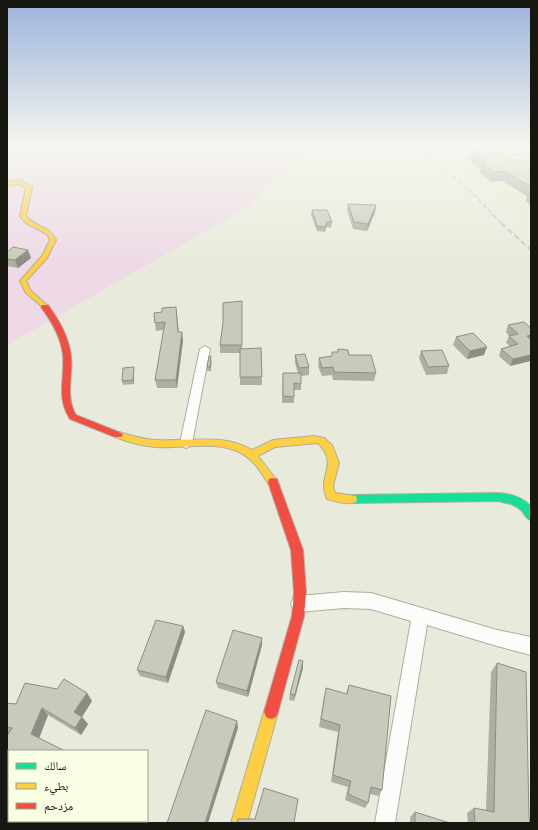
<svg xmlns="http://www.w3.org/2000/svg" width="538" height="830" font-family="'Varela Round','Noto Naskh Arabic',sans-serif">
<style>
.built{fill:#e5eacf}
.green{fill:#eedae6}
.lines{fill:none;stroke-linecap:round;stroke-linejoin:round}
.street-casing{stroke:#acaea1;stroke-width:2}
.fast-casing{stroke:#acaea1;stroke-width:2}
.slow-casing{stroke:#acaea1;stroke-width:2}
.jam-casing{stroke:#acaea1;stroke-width:2}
.street{fill:#fcfcfa;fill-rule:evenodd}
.fast{fill:#16e098;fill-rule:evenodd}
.slow{fill:#ffcf43;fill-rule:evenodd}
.jam{fill:#f24e42;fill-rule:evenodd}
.rail-far1{stroke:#c6c7c2;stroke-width:1.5;stroke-dasharray:4.5 2.5;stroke-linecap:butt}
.rail{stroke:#c6c7c2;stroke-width:2;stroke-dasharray:6 3;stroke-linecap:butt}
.wall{fill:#acafa1}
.shaded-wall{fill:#8c8e83}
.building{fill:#c8cbbb;stroke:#8c8e83}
</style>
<rect width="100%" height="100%" fill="#e8ebdb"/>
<!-- built -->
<path class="built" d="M523 145H531V220L511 209 499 196 467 176 448 154 510 148Z"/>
<!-- green -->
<path class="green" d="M7 145H306L299 158 248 207 7 345Z"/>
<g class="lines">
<defs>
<g id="street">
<path d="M514 155 531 159V163L512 158 511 157Z"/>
<path d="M205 346 210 349 192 443 190 446 186 448 182 446 180 443 200 349Z"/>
<path d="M344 592 371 593 497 630 531 637V655L497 646 427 625 395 823H375L411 621 371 609 344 608 299 612 293 609 291 604 293 599 299 596Z"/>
<rect x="37" y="821" width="23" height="2"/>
</g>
<path id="fast" d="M498 493C511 494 523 497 531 507V520C526 519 525 515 522 511 515 504 507 503 498 501L352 503 348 502 347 499 348 496 352 495Z"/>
<g id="slow">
<path d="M19 180 32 187 26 216C36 228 49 225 56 240L47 258 26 281 31 291 49 307 45 309 26 293 20 281 42 256 50 240 47 234 26 223 20 216 26 188 18 184 7 186V182Z"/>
<path d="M118 432C131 435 144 440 157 440 187 442 224 433 252 450L273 440 314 436 324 438 332 445 339 463 333 486 335 493 356 496 357 499 356 502C346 505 337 502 327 499 316 476 340 465 318 443L275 447 258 456 278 482 277 485 273 486 269 485C262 473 254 460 241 453 216 440 183 449 156 447 142 446 128 442 115 437L113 435 115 433Z"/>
<path d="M271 705 276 707 278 712 247 823H231L264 712 266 707Z"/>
</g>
<g id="jam">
<path d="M42 305H48C59 320 69 337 71 356 73 376 65 397 76 415L121 433 123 435 121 437H115L70 419C56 397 65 380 63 355 61 337 52 322 41 307Z"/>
<path d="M273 478 277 479 278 482 303 550 306 592 304 616 278 712 276 717 271 719 266 717 264 712 292 616 294 592 291 550 268 482 269 479Z"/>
</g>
</defs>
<!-- street casing -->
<use href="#street" class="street-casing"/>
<!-- fast casing -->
<use href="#fast" class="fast-casing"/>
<!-- slow casing -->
<use href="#slow" class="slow-casing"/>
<!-- jam casing -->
<use href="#jam" class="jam-casing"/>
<!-- street -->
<use href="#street" class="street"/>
<!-- fast -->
<use href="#fast" class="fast"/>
<!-- slow -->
<use href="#slow" class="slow"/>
<!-- jam -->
<use href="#jam" class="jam"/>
<!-- rail-far1 -->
<path class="rail-far1" d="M414 145 468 189 502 224"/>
<!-- rail -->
<path class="rail" d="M501 223 531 250"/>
</g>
<!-- wall -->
<g class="wall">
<path d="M470 150 511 161 531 160V205L526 201 527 196 502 181 491 182 479 172 480 169 468 159Z"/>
<path d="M348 204 376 205 375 212 367 231 353 229 347 210Z"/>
<path d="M312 210 332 222 331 228 326 227 325 232 317 231 311 215Z"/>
<path d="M28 250 31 258 18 268 7 266V252Z"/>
<path d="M242 301V349L261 348 262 385H240V353H220V345Z"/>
<path d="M177 315 179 332 183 340 177 388H157L155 380 164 330 156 331 155 323Z"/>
<path d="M508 325 531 328 510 366 499 356 501 349 510 346 506 343 509 336 506 332Z"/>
<path d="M456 337 484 355 467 359 453 345Z"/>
<path d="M338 349 349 355 376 373 374 381 333 380 332 375 322 376 318 366 319 358 332 357V352H337Z"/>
<path d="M421 351 449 366 447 374 426 375 419 358Z"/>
<path d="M295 355 309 367V375L301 376V390H294V403H282L283 373H298L295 363Z"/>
<path d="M212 360 211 371H207V367Z"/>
<path d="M134 371V384L123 385 122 381Z"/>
<path d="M183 626 185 632 168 683 140 676 137 670Z"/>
<path d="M262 645 248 697 218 688 216 682Z"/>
<path d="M303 661V668L294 701 289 700 290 694Z"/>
<path d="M497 663 529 817 530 823H468L467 813 474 808 486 810 491 672Z"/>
<path d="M349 685 382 790 378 796 370 794 368 803 365 808 345 800 348 787 331 782 338 732 319 727 324 697 346 694Z"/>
<path d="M92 701 82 717 88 724 81 735 48 715 39 738 63 750 64 751H9V791L7 789V756L8 754 7 753V736L9 733H7V703L16 704Z"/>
<path d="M415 812 450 823H410V817Z"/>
</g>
<!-- shaded-wall -->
<g class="shaded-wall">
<path d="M376 205 375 212 367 231 368 224Z"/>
<path d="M327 222 325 232V227Z"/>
<path d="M28 250 31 258 18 268 15 260Z"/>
<path d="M182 332 183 340 177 388 176 380Z"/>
<path d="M531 335V342L527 336Z"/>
<path d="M487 347 484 355 467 359 470 351Z"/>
<path d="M531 355V361L510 366 513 359Z"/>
<path d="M134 367V384L133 380Z"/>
<path d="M183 626 185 632 168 683 166 677Z"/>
<path d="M262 638V645L248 697 247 691Z"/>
<path d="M303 661V668L294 701 295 695Z"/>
<path d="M87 693 92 701 80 720 74 712Z"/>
<path d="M42 708 48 715 38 741 31 734Z"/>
<path d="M82 717 88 724 81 735 75 728Z"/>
<path d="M237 721 238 728 208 823H205Z"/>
<path d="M61 821H70L69 823H60Z"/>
</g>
<!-- building -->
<g class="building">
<path d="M492 148 511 161 531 160V187L505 171 494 172 482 162H486L470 150Z"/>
<path d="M348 204 376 205 368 224 354 222Z"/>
<path d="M312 210H327L332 222H327L325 227 317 226Z"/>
<path d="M13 247 28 250 15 260 7 259V252Z"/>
<path d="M242 301V345H220L223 323V303Z"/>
<path d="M176 307 178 332H182L176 380H155L165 322 155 323 154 313 162 312V308Z"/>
<path d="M524 322 531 328V335L527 336 531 340V345H530L531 347V355L513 359 501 349 518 344 509 336 518 334 508 325Z"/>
<path d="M473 333 487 347 470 351 456 337Z"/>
<path d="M261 348 262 377H240V349Z"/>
<path d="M338 349 348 350 349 355H371L376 373 334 372 333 367 322 368 319 358 332 356V352H338Z"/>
<path d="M442 350 449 366 428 367 421 351Z"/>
<path d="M305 354 309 367 299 368 295 355Z"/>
<path d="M209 356H211L210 367H207Z"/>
<path d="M134 367 133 380 122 381 123 368Z"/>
<path d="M283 373H301V384L294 383V397L283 396Z"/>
<path d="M156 620 183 626 166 677 137 670Z"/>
<path d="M233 630 262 638 247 691 216 682Z"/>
<path d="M299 660 303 661 295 695 290 694Z"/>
<path d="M497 663 526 672 529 817 530 823H475L474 808 494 812Z"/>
<path d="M64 679 87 693 74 712 82 717 75 728 42 708 31 734 63 750 62 751H9V752L7 751V736L12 728 7 727V703L16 704 25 683 57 689Z"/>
<path d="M349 685 391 696 382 790 371 787 368 803 348 794 351 781 333 775 340 725 321 719 326 688 347 694Z"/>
<path d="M206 710 237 721 205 823H167Z"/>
<path d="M9 753V790L7 789V756Z"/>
<path d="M264 788 298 799 294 823H237L238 819H255Z"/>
<path d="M415 812 450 823H415Z"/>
<path d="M49 821H61L60 823H53Z"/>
</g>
<!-- sky -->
<linearGradient id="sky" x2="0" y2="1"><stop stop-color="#9cb3da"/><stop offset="0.56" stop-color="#f5f6ef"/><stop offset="1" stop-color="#f5f6ef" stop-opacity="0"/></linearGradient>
<rect width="538" height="261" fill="url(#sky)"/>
<!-- border -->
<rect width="538" height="830" fill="none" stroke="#16170e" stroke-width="16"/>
<!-- legend -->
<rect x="8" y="750" width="140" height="72" fill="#f9ffe2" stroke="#9ea28d"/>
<rect x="16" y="763" width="20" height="6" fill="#16e098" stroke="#9ea28d"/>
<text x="44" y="770" font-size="12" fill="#16170e">سالك</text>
<rect x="16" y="783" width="20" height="6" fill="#ffcf43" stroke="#9ea28d"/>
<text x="44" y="790" font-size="12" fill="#16170e">بطيء</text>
<rect x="16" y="803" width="20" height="6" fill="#f24e42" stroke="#9ea28d"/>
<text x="44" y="810" font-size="12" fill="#16170e">مزدحم</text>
</svg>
